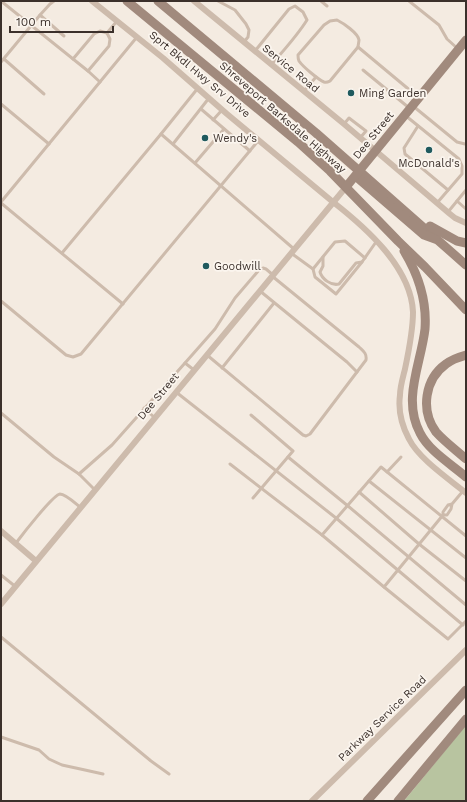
<svg xmlns="http://www.w3.org/2000/svg" width="467" height="802" font-family="'Work Sans',sans-serif">
<style>
.green{fill:#b8c4a0}
.lines{fill:none;stroke-linecap:round;stroke-linejoin:round}
.lane{stroke:#cdbbac;stroke-width:3}
.street{stroke:#cdbbac;stroke-width:6}
.secondary{stroke:#a18a7d;stroke-width:9}
.poi-dot{fill:#1f5a5e;stroke:#fbf5ee;stroke-width:1.5}
.labels{text-anchor:middle;stroke-width:3.5;stroke-linejoin:round;paint-order:stroke}
.street-label{font-size:11px;fill:#3b302b;stroke:#fbf5ee}
.poi-label{font-size:11px;fill:#3b302b;stroke:#fbf5ee;text-anchor:start}
</style>
<rect width="100%" height="100%" fill="#f4ebe1"/>
<!-- green -->
<path class="green" d="M466 725V801H404Z"/>
<g class="lines">
<!-- lane -->
<g class="lane">
<path d="M1 1 88 71 100 82"/>
<path d="M218 1 235 10 246 24 249 30 248 37 244 42"/>
<path d="M321 1 327 6"/>
<path d="M409 1 439 25 447 39 457 48"/>
<path d="M40 15 64 36"/>
<path d="M337 20C343 23 358 33 359 40 359 41 358 46 358 47L330 81C328 82 327 83 324 82 319 80 303 67 299 61 298 59 298 59 298 55L324 25 330 21Z"/>
<path d="M358 47 418 97"/>
<path d="M255 51 289 9 295 6 303 12 307 20C297 36 284 50 271 65"/>
<path d="M4 59 44 94"/>
<path d="M73 59 94 34 100 31 107 33"/>
<path d="M1 62 40 15 50 4 54 1"/>
<path d="M363 70 408 107"/>
<path d="M88 71 109 46 110 39 107 33 117 21"/>
<path d="M304 91 316 77"/>
<path d="M1 104 49 144"/>
<path d="M413 106 457 142 465 144H466"/>
<path d="M201 109 250 151"/>
<path d="M406 116 459 159 462 166V174L437 203"/>
<path d="M213 120 222 110"/>
<path d="M344 124 349 118 366 131 360 138"/>
<path d="M418 126 404 148 405 154 448 190"/>
<path d="M161 134 198 88"/>
<path d="M173 144 209 98"/>
<path d="M195 163 224 129"/>
<path d="M457 201 466 209"/>
<path d="M1 202 137 37"/>
<path d="M1 203 123 304"/>
<path d="M448 212 466 190"/>
<path d="M62 253 161 134 294 249"/>
<path d="M291 253 313 269 315 277 336 294 362 262 376 242"/>
<path d="M323 257V266L320 272C322 279 331 286 339 284L356 263 362 262"/>
<path d="M313 269 335 242 345 241 365 258"/>
<path d="M260 291 347 362 357 372"/>
<path d="M1 301 66 355 73 357 81 354 258 141"/>
<path d="M207 355 303 435 306 436 310 434 366 360C367 353 363 351 359 347L272 276"/>
<path d="M185 363 194 370"/>
<path d="M222 368 274 303"/>
<path d="M176 392 336 518 463 625"/>
<path d="M144 408 155 418"/>
<path d="M1 413 54 457 79 474 95 490"/>
<path d="M251 415 293 451 253 498"/>
<path d="M288 457 348 506 466 605"/>
<path d="M230 464 322 535"/>
<path d="M387 472 401 457"/>
<path d="M79 474 112 445 185 363 215 329 235 298 259 270 263 268 266 269 273 275"/>
<path d="M369 481 466 558"/>
<path d="M359 492 419 544 466 581"/>
<path d="M452 504 448 505 443 512V515H447L451 509 452 504 463 491"/>
<path d="M466 536 381 467 322 535 384 587 448 639 466 621"/>
<path d="M16 543C22 535 53 495 60 494 66 494 76 504 81 508"/>
<path d="M1 575 16 587"/>
<path d="M384 587 443 515"/>
<path d="M1 637 151 761 169 774"/>
<path d="M1 737 39 750 49 759 62 765 85 770 103 774"/>
</g>
<!-- street -->
<g class="street">
<path d="M92 1 163 58 227 114 333 202C365 227 411 267 413 312 413 331 409 350 405 369 403 377 400 387 400 395 398 410 402 426 409 439 419 459 449 479 466 493"/>
<path d="M194 1 344 124 450 214 455 218 466 223"/>
<path d="M1 531 36 561"/>
<path d="M1 604 346 187"/>
<path d="M312 801 466 650"/>
</g>
<!-- secondary -->
<g class="secondary">
<path d="M127 1 298 142 330 171 398 241 425 267 466 310"/>
<path d="M158 1 316 133 466 265"/>
<path d="M359 179 424 235 435 239"/>
<path d="M346 187 466 40"/>
<path d="M430 226 457 241 466 243"/>
<path d="M404 251C418 274 427 301 425 329 421 364 402 399 420 433 429 451 451 464 466 477"/>
<path d="M466 355C459 357 452 359 446 364 425 379 420 410 436 432 445 442 456 450 466 459"/>
<path d="M367 801 466 690"/>
<path d="M398 801 466 719"/>
</g>
</g>
<!-- markers -->
<g class="poi-dot">
<circle cx="351" cy="93" r="4"/>
<circle cx="205" cy="138" r="4"/>
<circle cx="429" cy="150" r="4"/>
<circle cx="206" cy="266" r="4"/>
</g>
<g class="labels">
<!-- street labels -->
<g class="street-label">
<text transform="translate(291 68) rotate(39)" y="4">Service Road</text>
<text transform="translate(200 74) rotate(40)" y="4">Sprt Bkdl Hwy Srv Drive</text>
<text transform="translate(283 117) rotate(41)" y="4">Shreveport Barksdale Highway</text>
<text transform="translate(373 135) rotate(-51)" y="4">Dee Street</text>
<text transform="translate(158 396) rotate(-50)" y="4">Dee Street</text>
<text transform="translate(382 718) rotate(-44)" y="4">Parkway Service Road</text>
</g>
<!-- poi labels -->
<g class="poi-label">
<text x="359" y="97">Ming Garden</text>
<text x="213" y="142">Wendy's</text>
<text x="429" y="167" text-anchor="middle">McDonald's</text>
<text x="214" y="270">Goodwill</text>
</g>
</g>
<!-- border -->
<rect width="467" height="802" fill="none" stroke="#3b302b" stroke-width="4"/>
<!-- scale -->
<path d="M10 26v6h103v-6" fill="none" stroke="#3b302b" stroke-width="2"/>
<text x="16" y="26" font-size="12" fill="#3b302b" stroke="#fbf5ee" stroke-width="3" paint-order="stroke">100 m</text>
</svg>
